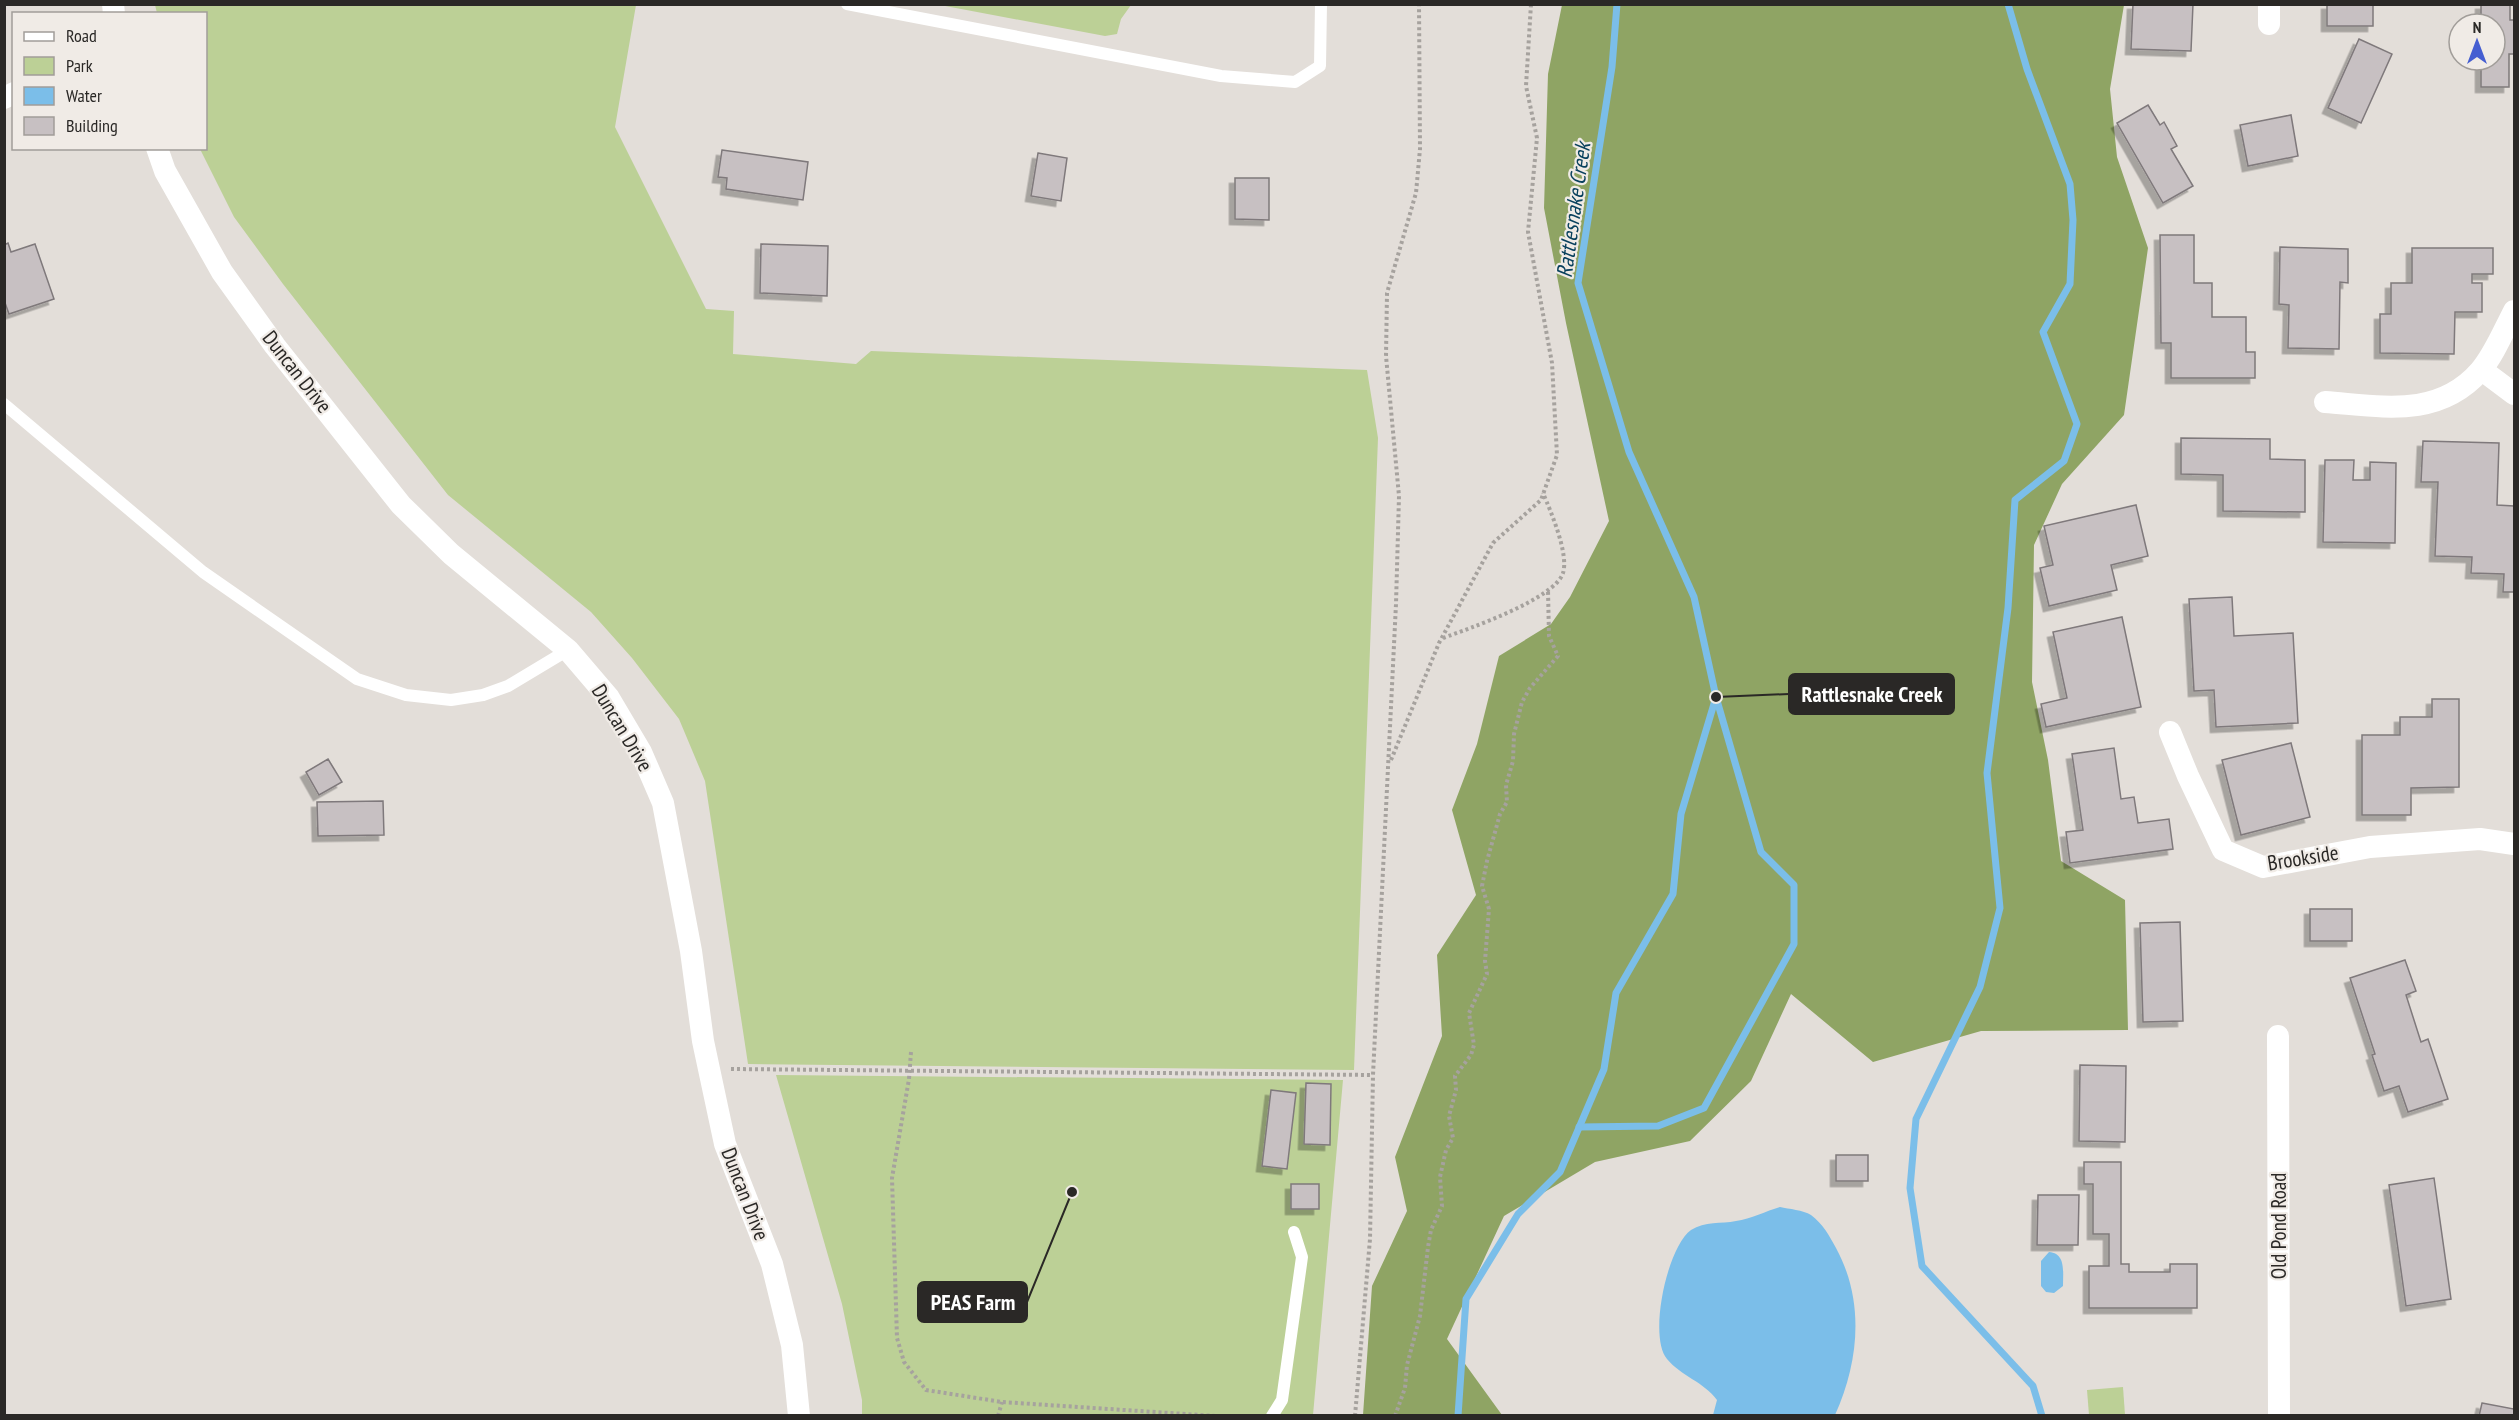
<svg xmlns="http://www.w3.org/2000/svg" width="2519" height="1420" font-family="'PT Sans Narrow',sans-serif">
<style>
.green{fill:#bcd096}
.forest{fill:#8fa464}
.water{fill:#7bbee9}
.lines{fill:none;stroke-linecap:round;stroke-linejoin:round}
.stream{stroke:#7bbee9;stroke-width:7}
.building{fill:#c7c0c2;stroke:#7f797b;stroke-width:1.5;filter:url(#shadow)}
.path{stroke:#a6a29e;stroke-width:4;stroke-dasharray:3 3;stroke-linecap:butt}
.lane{stroke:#fff;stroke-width:12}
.street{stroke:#fff;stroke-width:22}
.labels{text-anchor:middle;stroke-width:4.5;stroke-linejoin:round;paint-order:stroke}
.street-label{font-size:21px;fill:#2a2826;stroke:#f0ebe6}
.water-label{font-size:22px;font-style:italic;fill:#09415d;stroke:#f0ebe6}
.leader{fill:none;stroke:#2a2826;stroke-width:2}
.callout-dot{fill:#2a2826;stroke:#f0ebe6;stroke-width:2}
.callout{fill:#2a2826;stroke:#2a2826;stroke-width:2}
.callout-label{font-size:22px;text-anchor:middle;font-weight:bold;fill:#fff}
</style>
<defs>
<filter id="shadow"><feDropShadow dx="-5.5" dy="5.5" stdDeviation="0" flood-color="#0004"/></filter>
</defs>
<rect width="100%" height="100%" fill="#e3ded9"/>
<!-- green -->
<g class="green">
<path d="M155 5H636L615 127 706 309 734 311 733 354 856 364 871 351 1367 370 1378 438 1354 1070 748 1064 705 781 679 719 632 658 591 612 448 495 283 284 234 217 200 149 206 148V14L157 13Z"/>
<path d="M940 5H1131L1121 19 1117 34 1105 36Z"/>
<path d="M776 1075 1343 1080 1313 1415H862V1400L842 1304Z"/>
<path d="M2123 1387 2125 1415H2089L2087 1390Z"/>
</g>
<!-- forest -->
<path class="forest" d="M1562 5H2124L2110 89 2117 157 2148 248 2124 415 2062 484 2034 545 2032 682 2048 760 2061 861 2125 900 2128 1030 1981 1031 1873 1062 1791 994 1751 1081 1690 1141 1595 1162 1504 1216 1447 1339 1502 1415H1363L1372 1286 1407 1211 1395 1157 1442 1036 1437 955 1476 895 1452 810 1477 744 1499 656 1551 624 1570 597 1609 521 1566 323 1544 208 1548 74Z"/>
<!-- water -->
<g class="water">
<path d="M1780 1207C1789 1209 1803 1210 1811 1215 1823 1224 1829 1235 1836 1248 1865 1301 1859 1362 1835 1415H1713L1717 1400C1704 1382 1681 1376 1667 1359 1648 1337 1667 1247 1691 1230 1705 1221 1721 1224 1736 1221 1751 1219 1766 1211 1780 1207Z"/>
<path d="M2049 1252C2066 1253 2063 1272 2063 1286L2054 1293 2046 1292 2041 1286V1261Z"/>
</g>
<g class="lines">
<!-- stream -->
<g class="stream">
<path d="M2008 4 2027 69 2070 184 2073 220 2070 284 2043 332 2077 424 2064 461 2015 500 2008 608 1987 773 2000 908 1980 987 1916 1119 1910 1188 1922 1266 2033 1386 2042 1416"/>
<path d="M1579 1127 1658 1126 1704 1108 1794 944V885L1761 852 1716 697"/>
<path d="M1458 1416 1466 1299 1518 1214 1560 1172 1604 1069 1616 993 1673 894 1681 814 1716 697 1694 597 1629 452 1578 283 1612 67 1617 4"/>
</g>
</g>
<!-- building -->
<g class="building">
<path d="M2133 4H2193L2191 51 2131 49Z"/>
<rect x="2327" y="4" width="46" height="22"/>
<path d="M2481 4H2510V20H2514V54H2509V87H2481V60H2495V24H2481Z"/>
<path d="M2359 39 2392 54 2361 123 2328 108Z"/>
<path d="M2148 105 2160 125 2164 122 2177 146 2171 149 2193 186 2163 203 2117 123Z"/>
<path d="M2291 115 2298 156 2248 166 2240 125Z"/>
<path d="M722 150 808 162 803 200 726 189 727 178 718 177Z"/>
<path d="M1038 153 1067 158 1061 201 1031 196Z"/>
<path d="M1235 178H1269V220L1235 219Z"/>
<path d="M2160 235H2194V283H2212V317H2246V352H2255V378H2171V343H2161Z"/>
<path d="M8 243 11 252 35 244 54 299 9 314 4 300V245Z"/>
<path d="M761 244 828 246 827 296 760 293Z"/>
<path d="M2280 247 2348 249V283L2340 282 2339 349 2288 348 2289 305 2279 304Z"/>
<path d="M2412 248H2493V274H2472V283H2482V312H2455L2454 354 2380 353V314H2391V283H2412Z"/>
<path d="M2181 438 2270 439V459L2305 460V512L2223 511V475L2181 474Z"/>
<path d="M2423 441 2499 443 2497 505 2514 506V592H2503L2504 574 2471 573 2472 557 2435 556 2438 482H2421Z"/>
<path d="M2325 460H2354L2353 480H2370V462L2396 463 2395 543 2323 542Z"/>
<path d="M2136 505 2148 556 2111 565 2117 590 2049 606 2040 568 2053 565 2044 526Z"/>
<path d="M2232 597 2234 636 2293 633 2298 723 2216 727 2214 690 2194 691 2189 599Z"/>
<path d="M2122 617 2141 707 2046 727 2041 704 2067 698 2053 632Z"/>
<path d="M2432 699H2459V787L2411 788V815H2362V735H2400V717H2432Z"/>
<path d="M2291 743 2310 817 2241 835 2222 760Z"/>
<path d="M2114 748 2121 799 2134 797 2138 823 2169 819 2173 849 2070 863 2066 832 2083 830 2072 754Z"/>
<path d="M328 759 342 782 319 795 306 772Z"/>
<path d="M383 801 384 835 318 836 317 802Z"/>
<rect x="2310" y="909" width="42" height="32"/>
<path d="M2180 922 2183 1021 2143 1022 2140 923Z"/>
<path d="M2405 960 2416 991 2406 995 2421 1042 2428 1039 2448 1099 2408 1112 2399 1086 2384 1091 2372 1055 2375 1054 2350 978Z"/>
<path d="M2080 1065 2126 1066 2125 1142 2079 1141Z"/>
<path d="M1306 1083 1331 1084 1330 1145 1304 1144Z"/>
<path d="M1271 1090 1296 1093 1287 1169 1262 1166Z"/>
<rect x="1836" y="1155" width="32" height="26"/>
<path d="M2084 1162H2121V1264H2129V1272H2170V1264H2197V1308H2089V1266H2109V1234H2093V1184H2084Z"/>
<path d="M2434 1178 2451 1299 2406 1306 2389 1185Z"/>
<rect x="1291" y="1184" width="28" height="25"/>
<path d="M2038 1195H2079L2078 1245H2037Z"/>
<path d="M2482 1403 2514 1409V1416H2479Z"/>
</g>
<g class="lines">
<!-- path -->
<g class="path">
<path d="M1443 638C1468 629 1555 599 1563 573 1569 554 1551 512 1543 493"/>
<path d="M1391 760 1439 643 1493 543 1541 500 1557 455 1552 363 1528 232 1537 138 1526 86 1531 4"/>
<path d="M911 1052 909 1079 892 1178 897 1338 904 1362 926 1390 1002 1402 1216 1416"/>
<path d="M731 1069 1373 1075"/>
<path d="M998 1416 1002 1402"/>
<path d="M1355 1416 1370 1239 1373 1075 1396 604 1399 496 1386 356 1387 293 1416 193 1420 149 1419 4"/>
<path d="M1395 1416 1405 1388 1407 1365 1420 1316 1428 1247 1431 1230 1442 1206 1440 1177 1446 1150 1453 1138 1449 1116 1456 1090 1455 1076 1471 1055 1474 1045 1469 1013 1487 974 1485 961 1489 909 1482 886 1487 861 1500 814 1507 802 1506 785 1513 761 1514 734 1522 702 1530 688 1558 656 1549 636 1548 590"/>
</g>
<!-- lane -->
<g class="lane">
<path d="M847 4 1221 76 1295 82 1320 66 1321 4"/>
<path d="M4 404 203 572 357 679 406 695 451 700 483 695 508 686 568 650"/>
<path d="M1272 1416 1282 1400 1302 1257 1294 1232"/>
</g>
<!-- street -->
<g class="street">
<path d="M113 4 114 14"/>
<path d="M2269 24V4"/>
<path d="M4 98 14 93"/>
<path d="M157 148 165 171 222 272 275 346 401 505 451 554 568 650 609 698 641 752 663 803 691 951 703 1041 725 1144 772 1264 792 1345 799 1416"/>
<path d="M2482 370 2514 394"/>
<path d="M2325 402C2381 406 2438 419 2480 371 2494 355 2504 330 2514 311"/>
<path d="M2170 732 2188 776 2223 850 2263 867 2370 847 2480 839 2514 844"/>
<path d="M2278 1036 2279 1416"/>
</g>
</g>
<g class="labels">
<!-- street labels -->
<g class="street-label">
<text transform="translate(297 372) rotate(52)" y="7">Duncan Drive</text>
<text transform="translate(622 728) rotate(59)" y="7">Duncan Drive</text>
<text transform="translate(2303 858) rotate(-9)" y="7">Brookside</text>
<text transform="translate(745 1194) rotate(69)" y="7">Duncan Drive</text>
<text transform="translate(2279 1226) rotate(-90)" y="7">Old Pond Road</text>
</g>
<!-- water labels -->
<g class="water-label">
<text transform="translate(1573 210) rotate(-82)" y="8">Rattlesnake Creek</text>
</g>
</g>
<!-- callouts -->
<path class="leader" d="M1716 697L1789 694M1072 1192L1027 1302"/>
<g class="callout-dot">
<circle cx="1716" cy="697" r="6"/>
<circle cx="1072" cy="1192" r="6"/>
</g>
<g class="callout">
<rect x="1789" y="674" width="165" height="40" rx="6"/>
<rect x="918" y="1282" width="109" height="40" rx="6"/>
</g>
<g class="callout-label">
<text x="1872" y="702">Rattlesnake Creek</text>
<text x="973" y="1310">PEAS Farm</text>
</g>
<!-- border -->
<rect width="2519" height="1420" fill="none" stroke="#2a2826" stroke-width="12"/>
<!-- legend -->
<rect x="12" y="12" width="195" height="138" fill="#f0ebe6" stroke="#a19d99" stroke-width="1.5"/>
<rect x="24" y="32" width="30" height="9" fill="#ffffff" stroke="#a19d99" stroke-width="1.5"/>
<text x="66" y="42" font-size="18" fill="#2a2826">Road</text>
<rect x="24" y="57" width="30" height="18" fill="#bcd096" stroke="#a19d99" stroke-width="1.5"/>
<text x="66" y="72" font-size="18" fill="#2a2826">Park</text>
<rect x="24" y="87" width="30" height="18" fill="#7bbee9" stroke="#a19d99" stroke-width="1.5"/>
<text x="66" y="102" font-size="18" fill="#2a2826">Water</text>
<rect x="24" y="117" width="30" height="18" fill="#c7c0c2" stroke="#a19d99" stroke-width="1.5"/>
<text x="66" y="132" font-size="18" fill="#2a2826">Building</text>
<!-- north arrow -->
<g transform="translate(2477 42)"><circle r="28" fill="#f0ebe6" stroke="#a19d99" stroke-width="1.5"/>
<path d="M0-4.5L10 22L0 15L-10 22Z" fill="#455ed1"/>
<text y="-9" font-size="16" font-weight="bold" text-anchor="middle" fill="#2a2826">N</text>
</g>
</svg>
